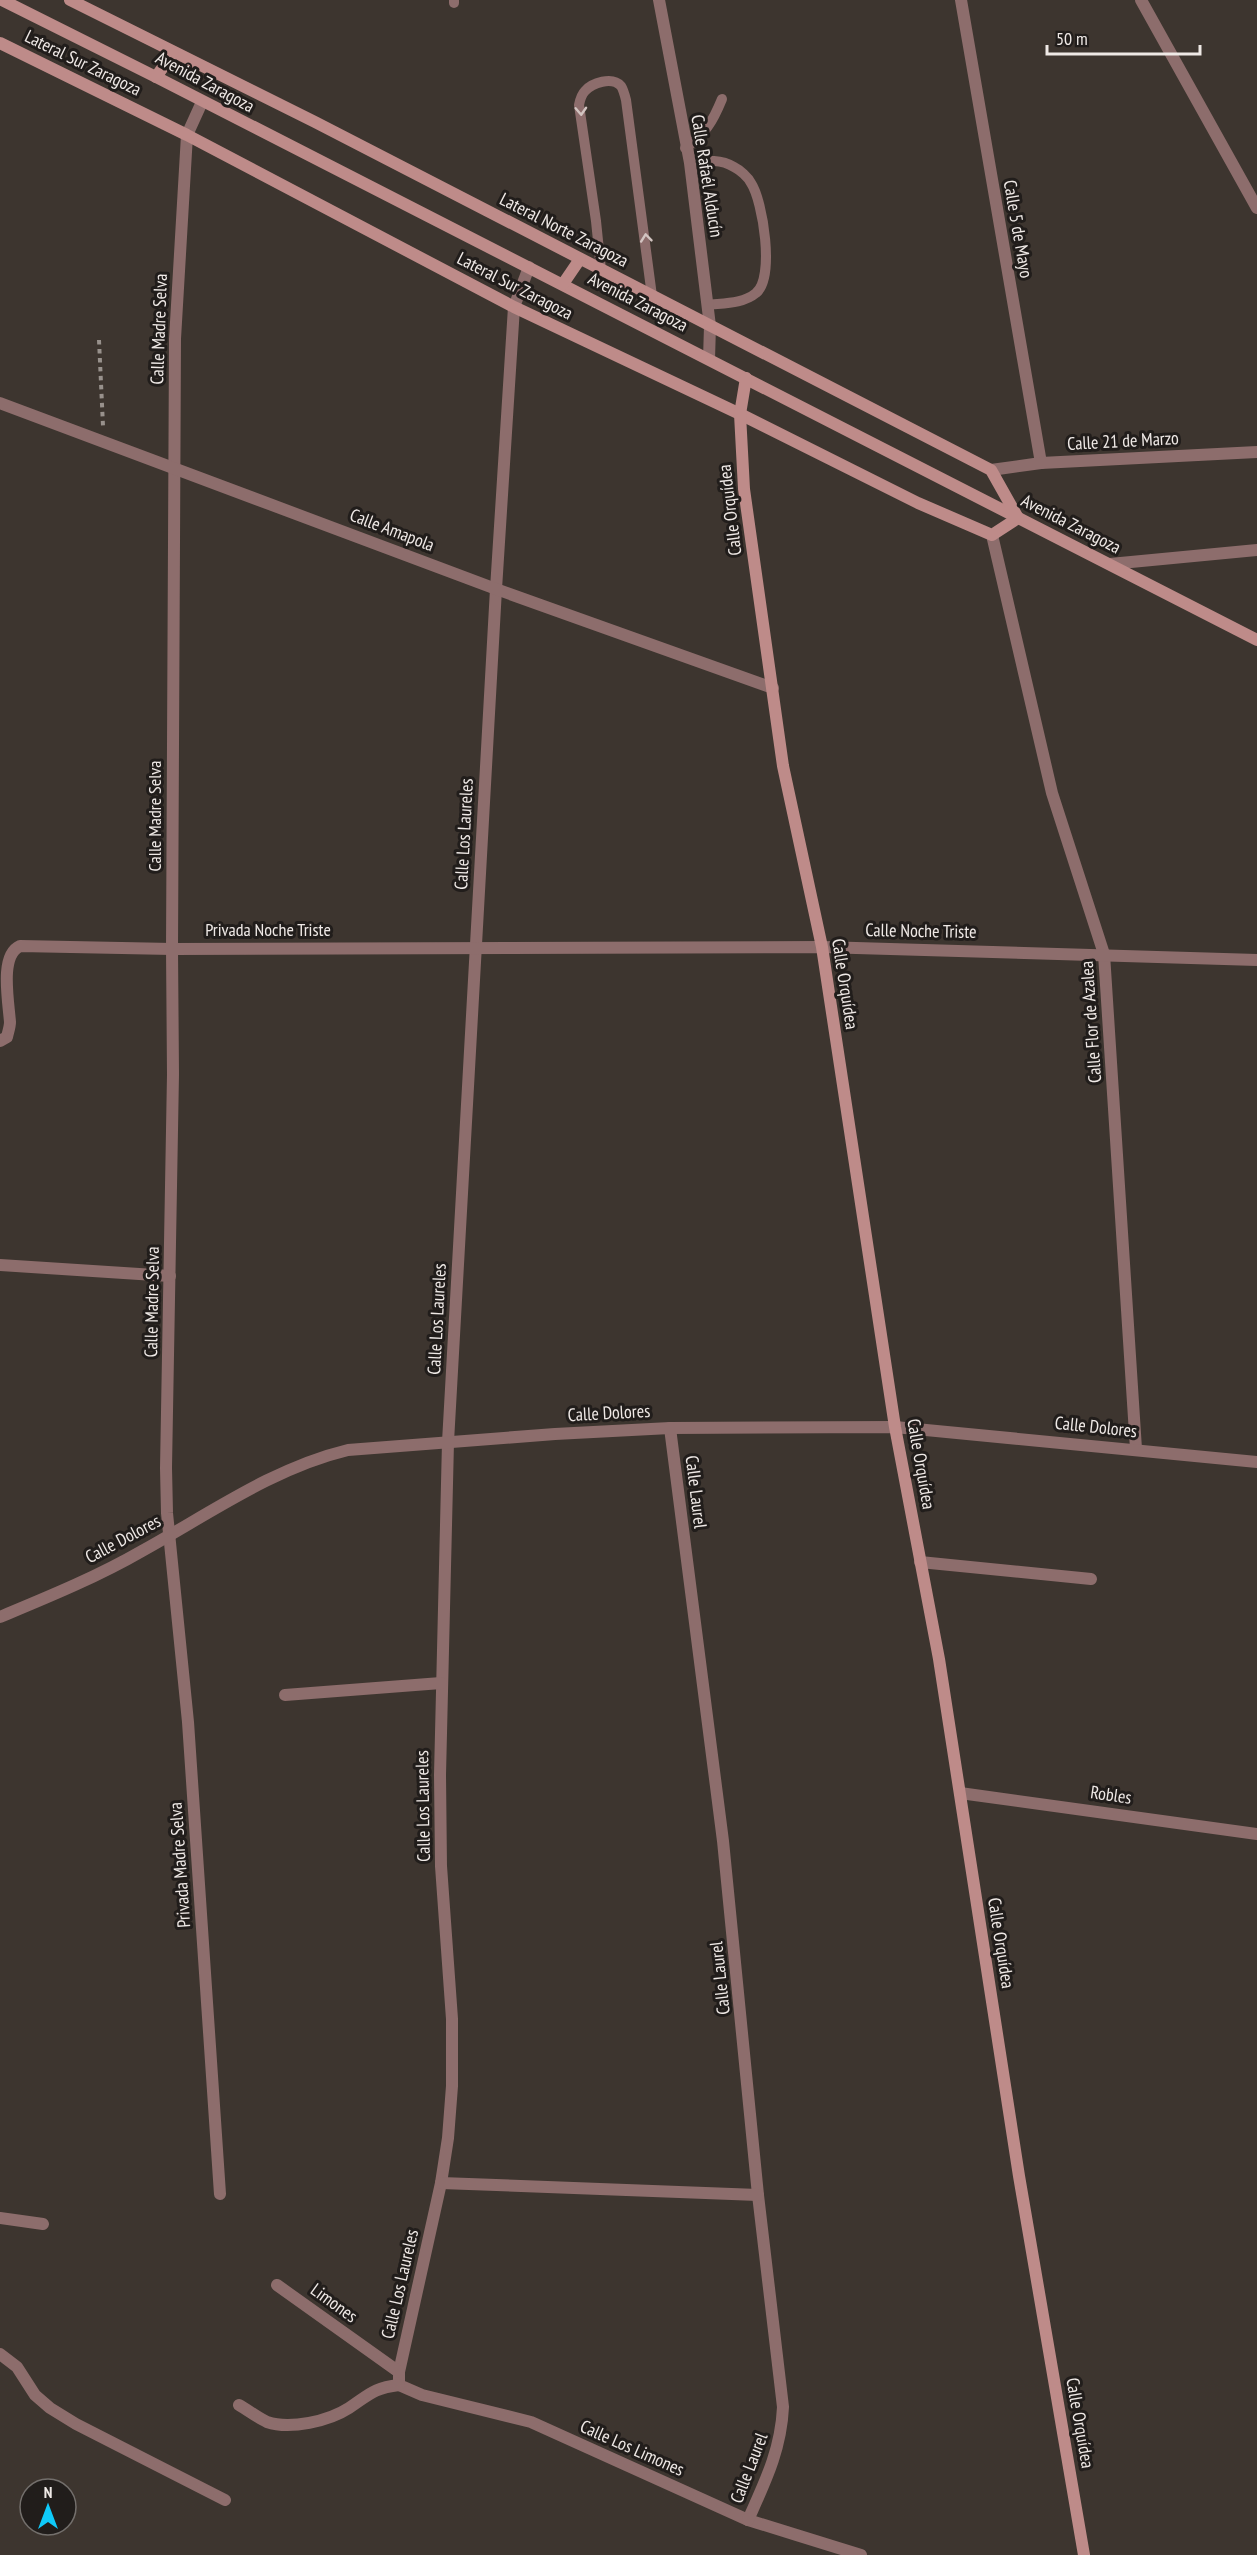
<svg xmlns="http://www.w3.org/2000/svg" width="1257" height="2555" font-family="'PT Sans Narrow',sans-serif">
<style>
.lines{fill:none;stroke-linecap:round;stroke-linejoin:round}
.path{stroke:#98918c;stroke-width:4;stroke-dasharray:4.5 4.5;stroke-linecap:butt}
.lane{stroke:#8d6d6c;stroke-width:10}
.street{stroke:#8d6d6c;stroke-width:12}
.secondary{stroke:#be8b89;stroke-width:12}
.oneway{stroke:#d2c4c1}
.labels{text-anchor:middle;stroke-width:6;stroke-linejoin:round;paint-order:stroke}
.street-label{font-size:18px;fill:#efe9e6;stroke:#211d1b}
</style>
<rect width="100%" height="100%" fill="#3d352f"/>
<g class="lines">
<!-- path -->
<path class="path" d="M99 340 103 426"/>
<!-- lane -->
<g class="lane">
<path d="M454 3V0"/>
<path d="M685 148C705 135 713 121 722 99"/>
<path d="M690 163C705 161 720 158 734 167 740 170 748 177 751 183 763 201 775 278 756 293 743 304 723 303 707 305"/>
<path d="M601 270 596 221 579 105C580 100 581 95 585 91 592 83 612 76 621 86 623 89 625 96 626 100L652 296"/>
</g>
<!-- street -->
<g class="street">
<path d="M659 0 690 163 710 326 709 359"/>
<path d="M961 0 1041 463"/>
<path d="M1141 0 1257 208"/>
<path d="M202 102 187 135 175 339 172 949 173 1074 166 1468 167 1513 188 1722 220 2194"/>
<path d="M529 267 514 307 496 589 448 1442 440 1775 441 1866 452 2019V2086L448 2138 441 2183 399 2372V2385L422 2395 531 2422 748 2520 861 2555"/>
<path d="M0 403 496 589 773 688"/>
<path d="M991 470 1041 463 1257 452"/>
<path d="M992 535 1052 793 1104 954 1136 1449"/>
<path d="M1110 564 1257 550"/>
<path d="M0 1041 7 1037C8 1032 10 1027 10 1022 8 998 0 955 20 946L172 949 822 947 1257 960"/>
<path d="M0 1265 170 1276"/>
<path d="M670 1428 723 1841 758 2195 783 2407C781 2450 765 2482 748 2520"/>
<path d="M920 1562 1091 1579"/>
<path d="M0 1617C48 1597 97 1577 142 1551 209 1514 273 1468 348 1450L555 1434 670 1428 895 1427 1257 1462"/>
<path d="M285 1695 441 1683"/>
<path d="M960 1793 1257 1834"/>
<path d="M441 2183 758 2195"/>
<path d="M0 2218 43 2224"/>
<path d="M277 2285 399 2372"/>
<path d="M0 2354 17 2367 35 2395 50 2408 76 2424 225 2500"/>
<path d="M239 2405C248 2410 258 2418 267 2422 290 2430 329 2421 349 2408 369 2395 373 2388 399 2385"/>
</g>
<!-- secondary -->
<g class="secondary">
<path d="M2 0 156 77 1257 640"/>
<path d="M0 43 187 135 514 307 740 414 918 503 992 535 1018 518 991 470 315 122 70 0"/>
<path d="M156 77 173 53"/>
<path d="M563 284 580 259"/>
<path d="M746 378 740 414 744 489 783 766 822 947 895 1427 939 1659 1019 2176 1084 2555"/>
</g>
</g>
<!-- one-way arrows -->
<defs><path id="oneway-chevron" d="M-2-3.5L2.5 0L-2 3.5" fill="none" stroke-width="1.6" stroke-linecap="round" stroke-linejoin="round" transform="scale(1.5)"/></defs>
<g class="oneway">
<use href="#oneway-chevron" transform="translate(581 111) rotate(87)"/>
<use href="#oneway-chevron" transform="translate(646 238) rotate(-96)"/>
</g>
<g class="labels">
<!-- street labels -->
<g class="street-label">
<text transform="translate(83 63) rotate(26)" y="6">Lateral Sur Zaragoza</text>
<text transform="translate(205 82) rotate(28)" y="6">Avenida Zaragoza</text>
<text transform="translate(707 176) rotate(81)" y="6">Calle Rafaél Alducín</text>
<text transform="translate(1018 229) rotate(80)" y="6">Calle 5 de Mayo</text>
<text transform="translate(564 230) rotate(27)" y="6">Lateral Norte Zaragoza</text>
<text transform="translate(515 286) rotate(27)" y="6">Lateral Sur Zaragoza</text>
<text transform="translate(638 302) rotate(27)" y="6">Avenida Zaragoza</text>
<text transform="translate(159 329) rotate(-88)" y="6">Calle Madre Selva</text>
<text transform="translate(1123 441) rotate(-3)" y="6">Calle 21 de Marzo</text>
<text transform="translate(730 510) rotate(-97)" y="6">Calle Orquídea</text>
<text transform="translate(1071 524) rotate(27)" y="6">Avenida Zaragoza</text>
<text transform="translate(392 530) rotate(21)" y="6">Calle Amapola</text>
<text transform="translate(155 816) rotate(-90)" y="6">Calle Madre Selva</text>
<text transform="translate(464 834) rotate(-87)" y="6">Calle Los Laureles</text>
<text x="268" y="936">Privada Noche Triste</text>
<text transform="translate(921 931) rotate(1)" y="6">Calle Noche Triste</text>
<text transform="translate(845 984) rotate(81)" y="6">Calle Orquídea</text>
<text transform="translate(1091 1022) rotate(-94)" y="6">Calle Flor de Azalea</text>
<text transform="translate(152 1302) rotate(-89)" y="6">Calle Madre Selva</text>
<text transform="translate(437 1319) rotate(-87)" y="6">Calle Los Laureles</text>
<text transform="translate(609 1413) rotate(-3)" y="6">Calle Dolores</text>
<text transform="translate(1096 1427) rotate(6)" y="6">Calle Dolores</text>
<text transform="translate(921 1464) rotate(80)" y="6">Calle Orquídea</text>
<text transform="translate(696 1492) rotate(83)" y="6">Calle Laurel</text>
<text transform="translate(123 1539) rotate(-28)" y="6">Calle Dolores</text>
<text transform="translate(1111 1795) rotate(8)" y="6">Robles</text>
<text transform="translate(423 1806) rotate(-91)" y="6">Calle Los Laureles</text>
<text transform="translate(180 1865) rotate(-94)" y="6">Privada Madre Selva</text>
<text transform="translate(1001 1943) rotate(81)" y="6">Calle Orquídea</text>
<text transform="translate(720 1978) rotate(-96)" y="6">Calle Laurel</text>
<text transform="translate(400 2284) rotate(-77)" y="6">Calle Los Laureles</text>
<text transform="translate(334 2303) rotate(36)" y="6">Limones</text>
<text transform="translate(1080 2423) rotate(80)" y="6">Calle Orquídea</text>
<text transform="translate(632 2448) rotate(24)" y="6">Calle Los Limones</text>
<text transform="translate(749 2468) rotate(-69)" y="6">Calle Laurel</text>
</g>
</g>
<!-- north arrow -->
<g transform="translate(48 2507)"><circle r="28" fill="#211d1b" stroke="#736f6c" stroke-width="1.5"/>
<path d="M0-4.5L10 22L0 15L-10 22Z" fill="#0fcafa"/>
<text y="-9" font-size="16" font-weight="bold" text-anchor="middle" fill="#efe9e6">N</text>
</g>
<!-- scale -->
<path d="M1047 45v9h153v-9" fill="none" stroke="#efe9e6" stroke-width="3"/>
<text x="1056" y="45" font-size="18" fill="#efe9e6" stroke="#211d1b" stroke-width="4.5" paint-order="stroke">50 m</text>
</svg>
